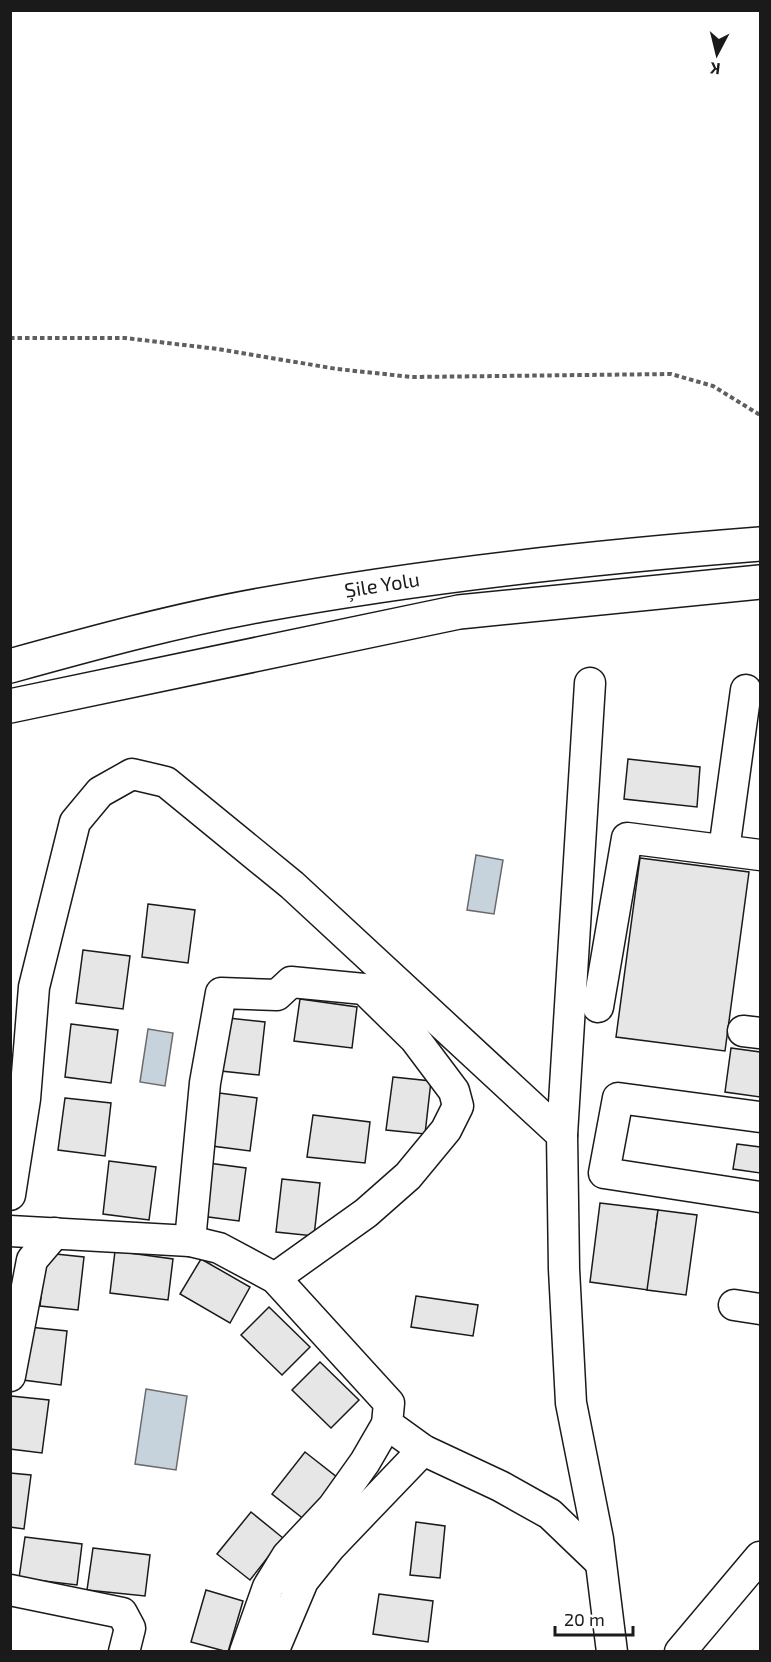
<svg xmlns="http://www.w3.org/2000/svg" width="771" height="1662" font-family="'Exo 2',sans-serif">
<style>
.water{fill:#c6d2dc;stroke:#6a6a6a;stroke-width:1.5}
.building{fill:#e6e6e6;stroke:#1a1a1a;stroke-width:1.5}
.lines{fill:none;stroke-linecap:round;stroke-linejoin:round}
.minor-casing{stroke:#1a1a1a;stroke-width:33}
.highway-casing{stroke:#1a1a1a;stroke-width:36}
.path{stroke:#5f5f5f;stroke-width:4;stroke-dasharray:4.5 3;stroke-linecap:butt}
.minor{stroke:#fff;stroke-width:30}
.highway{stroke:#fff;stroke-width:33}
.labels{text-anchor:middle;stroke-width:4.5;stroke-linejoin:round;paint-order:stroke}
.street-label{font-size:20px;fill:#1a1a1a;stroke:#fff}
</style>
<rect width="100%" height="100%" fill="#fff"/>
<!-- water -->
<g class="water">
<path d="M476 855 503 860 494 914 467 910Z"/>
<path d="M148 1029 173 1033 165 1086 140 1082Z"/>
<path d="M146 1389 187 1396 176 1470 135 1464Z"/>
</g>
<!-- building -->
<g class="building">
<path d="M628 759 700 767 697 807 624 799Z"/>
<path d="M640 858 749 872 725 1051 616 1037Z"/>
<path d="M148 904 195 910 188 963 142 957Z"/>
<path d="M83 950 130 956 123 1009 76 1003Z"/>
<path d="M300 999 357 1007 352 1048 294 1041Z"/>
<path d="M228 1018 265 1022 259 1075 221 1071Z"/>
<path d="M71 1024 118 1030 111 1083 65 1077Z"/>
<path d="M731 1048 760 1052V1097L725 1092Z"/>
<path d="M393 1077 431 1081 425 1134 386 1130Z"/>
<path d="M219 1093 257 1098 250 1151 212 1146Z"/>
<path d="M65 1098 111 1103 105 1156 58 1150Z"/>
<path d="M313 1115 370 1122 365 1163 307 1157Z"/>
<path d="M737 1144 760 1147V1173L733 1169Z"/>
<path d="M109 1161 156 1167 149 1220 103 1214Z"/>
<path d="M208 1163 246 1168 239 1221 201 1216Z"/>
<path d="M282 1179 320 1183 314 1236 276 1232Z"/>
<path d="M600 1203 658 1210 648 1290 590 1282Z"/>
<path d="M658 1210 697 1215 686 1295 647 1290Z"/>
<path d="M115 1251 173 1259 168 1300 110 1293Z"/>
<path d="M46 1253 84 1257 78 1310 40 1306Z"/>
<path d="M201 1259 250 1287 230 1323 180 1294Z"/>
<path d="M416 1296 478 1305 473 1336 411 1327Z"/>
<path d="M269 1307 310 1347 282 1375 241 1335Z"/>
<path d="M29 1327 67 1331 61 1385 23 1380Z"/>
<path d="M320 1362 359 1400 331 1428 292 1390Z"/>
<path d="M11 1396 49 1400 42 1453 10 1449Z"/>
<path d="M305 1452 338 1478 305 1520 272 1494Z"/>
<path d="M10 1473 31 1475 24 1529 10 1527Z"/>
<path d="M251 1512 283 1538 250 1580 217 1554Z"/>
<path d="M416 1522 445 1526 440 1578 410 1575Z"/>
<path d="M25 1537 82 1544 77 1585 19 1578Z"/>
<path d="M93 1548 150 1555 145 1596 87 1590Z"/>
<path d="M206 1590 243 1601 228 1652 191 1642Z"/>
<path d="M379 1594 433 1601 428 1642 373 1634Z"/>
</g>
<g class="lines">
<defs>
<g id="minor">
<path d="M724 850 746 690"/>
<path d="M598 1007 627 838 760 855"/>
<path d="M743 1031 760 1033"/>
<path d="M760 1117 618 1098 604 1173 760 1197"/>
<path d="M562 1135 590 683"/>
<path d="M10 1195 25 1099 34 987 75 822 100 792 132 774 166 782 292 885 562 1135 564 1269 571 1403 598 1539 612 1652"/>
<path d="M10 1231 190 1241 219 1248 275 1278 389 1403 387 1424 423 1450 500 1486 550 1514 600 1562"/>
<path d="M190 1241 205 1083 221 993 277 995 291 982 364 989 415 1039 454 1091 458 1106 446 1130 408 1176 366 1213 275 1278"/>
<path d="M734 1305 760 1309"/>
<path d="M10 1376 32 1260 55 1233"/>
<path d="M10 1590 122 1613 130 1628 124 1652"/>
<path d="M245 1652 268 1587 287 1556 333 1507 365 1462 387 1424"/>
<path d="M273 1652 303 1581 331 1546 423 1450"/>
<path d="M680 1652 760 1557"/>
</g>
<g id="highway">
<path d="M10 666C93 643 177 620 261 605 427 575 593 557 760 544"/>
<path d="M10 706 459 612 760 582"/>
</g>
</defs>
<!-- minor casing -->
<use href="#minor" class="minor-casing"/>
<!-- highway casing -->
<use href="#highway" class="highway-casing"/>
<!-- path -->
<path class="path" d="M10 338H125L218 349 337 369 412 377 671 374 713 386 760 415"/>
<!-- minor -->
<use href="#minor" class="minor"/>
<!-- highway -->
<use href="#highway" class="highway"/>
</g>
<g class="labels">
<!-- street labels -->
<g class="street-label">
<text transform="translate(382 585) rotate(-9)" y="7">Şile Yolu</text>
</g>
</g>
<!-- border -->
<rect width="771" height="1662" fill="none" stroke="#1a1a1a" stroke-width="24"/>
<!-- north arrow -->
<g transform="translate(717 54) rotate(187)" stroke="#ffffff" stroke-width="4.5" paint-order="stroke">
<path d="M0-4.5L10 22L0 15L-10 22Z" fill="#1a1a1a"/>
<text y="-9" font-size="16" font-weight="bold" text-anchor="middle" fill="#1a1a1a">K</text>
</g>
<!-- scale -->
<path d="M555 1626v9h78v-9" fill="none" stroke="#1a1a1a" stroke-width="3"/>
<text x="564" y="1626" font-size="18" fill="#1a1a1a" stroke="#ffffff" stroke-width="4.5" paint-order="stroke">20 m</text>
</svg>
